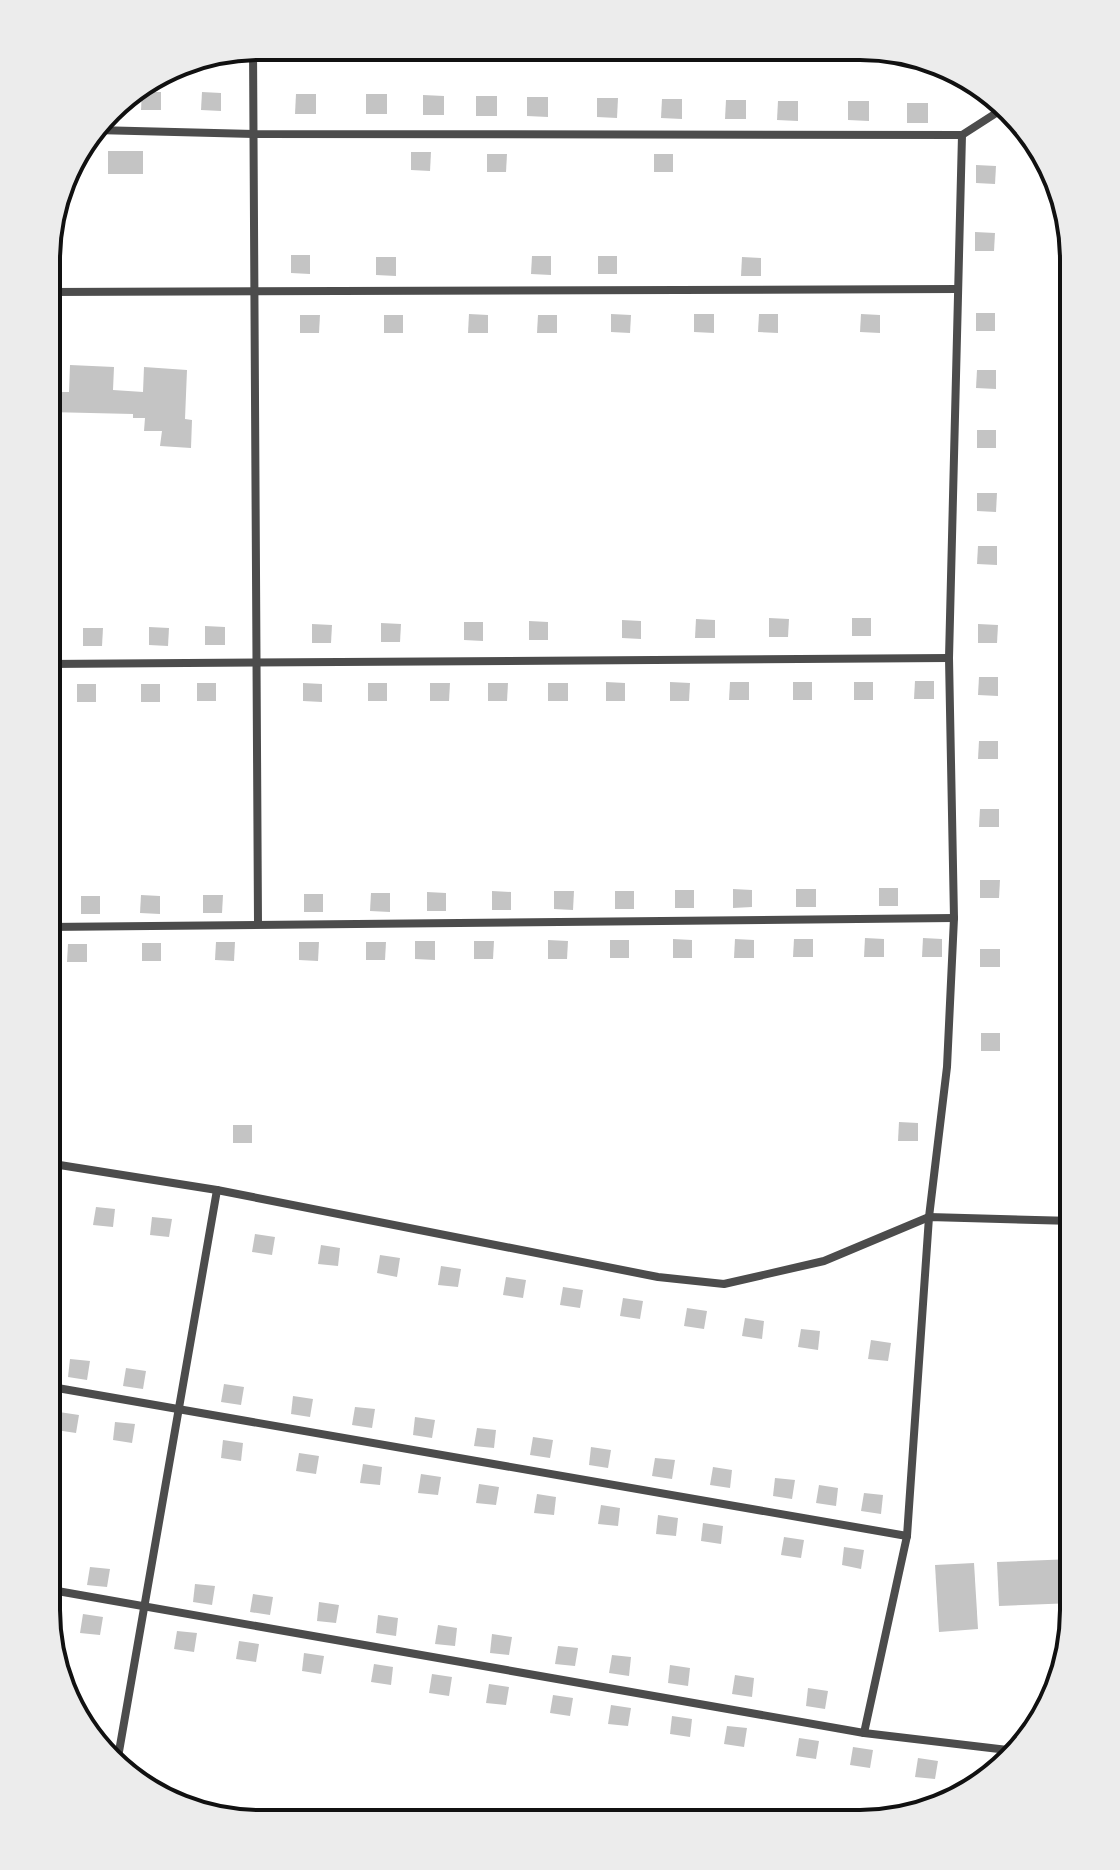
<svg xmlns="http://www.w3.org/2000/svg" width="1120" height="1870" font-family="'Fira Sans Condensed',sans-serif">
<style>
.building{fill:#c4c4c4}
.lines{fill:none;stroke-linecap:round;stroke-linejoin:round}
.minor{stroke:#4c4c4c;stroke-width:8}
.rim{fill:none;stroke:#111;stroke-width:4}
</style>
<rect width="100%" height="100%" fill="#fff"/>
<!-- building -->
<g class="building">
<path d="M142 92H161V110H141Z"/>
<path d="M202 92 221 93V111L201 110Z"/>
<path d="M296 94H316V114H295Z"/>
<rect x="366" y="94" width="21" height="20"/>
<path d="M423 95 444 96V115H423Z"/>
<rect x="476" y="96" width="21" height="20"/>
<path d="M527 97H548V117L527 116Z"/>
<path d="M597 98H618L617 118 597 117Z"/>
<path d="M662 99H682V119L661 118Z"/>
<path d="M726 100H746V119H725Z"/>
<path d="M778 101H798V121L777 120Z"/>
<path d="M848 101H869V121L848 120Z"/>
<rect x="907" y="103" width="21" height="20"/>
<rect x="108" y="151" width="35" height="23"/>
<path d="M411 152H431L430 171 411 170Z"/>
<path d="M487 154H507L506 172H487Z"/>
<rect x="654" y="154" width="19" height="18"/>
<path d="M976 165 996 166 995 184 976 183Z"/>
<path d="M975 232 995 233 994 251H975Z"/>
<path d="M291 255H310V274L291 273Z"/>
<path d="M532 256H551V275L531 274Z"/>
<rect x="598" y="256" width="19" height="18"/>
<path d="M376 257H396V276L376 275Z"/>
<path d="M742 257 761 258V276H741Z"/>
<rect x="976" y="313" width="19" height="18"/>
<path d="M469 314 488 315V333H468Z"/>
<path d="M611 314 631 315 630 333 611 332Z"/>
<path d="M694 314H714V333L694 332Z"/>
<path d="M759 314H778V333L758 332Z"/>
<path d="M861 314 880 315V333L860 332Z"/>
<path d="M300 315H320L319 333H300Z"/>
<rect x="384" y="315" width="19" height="18"/>
<path d="M538 315H557V333H537Z"/>
<path d="M70 365 114 367 113 390 143 392 144 367 187 370 185 419 192 420 191 448 160 446 162 431H144L145 418H133V414L48 412V392H69Z"/>
<path d="M977 370H996V389L976 388Z"/>
<rect x="977" y="430" width="19" height="18"/>
<path d="M977 493H997L996 512 977 511Z"/>
<path d="M978 546H997V565L977 564Z"/>
<path d="M769 618 789 619 788 637H769Z"/>
<rect x="852" y="618" width="19" height="18"/>
<path d="M696 619 715 620V638H695Z"/>
<path d="M622 620 641 621V639L622 638Z"/>
<path d="M529 621 548 622V640H529Z"/>
<path d="M464 622H483V641L464 640Z"/>
<path d="M381 623 401 624 400 642H381Z"/>
<path d="M312 624 332 625 331 643H312Z"/>
<path d="M978 624 998 625 997 643H978Z"/>
<path d="M205 626 225 627V645H205Z"/>
<path d="M149 627 169 628 168 646 149 645Z"/>
<path d="M83 628H103L102 646H83Z"/>
<path d="M979 677H998V696L978 695Z"/>
<path d="M915 681H934V699H914Z"/>
<path d="M606 682 625 683V701H606Z"/>
<path d="M670 682 690 683 689 701H670Z"/>
<path d="M730 682H749V700H729Z"/>
<rect x="793" y="682" width="19" height="18"/>
<rect x="854" y="682" width="19" height="18"/>
<rect x="197" y="683" width="19" height="18"/>
<path d="M303 683 322 684V702L303 701Z"/>
<rect x="368" y="683" width="19" height="18"/>
<path d="M430 683H450L449 701H430Z"/>
<path d="M488 683H508L507 701H488Z"/>
<rect x="548" y="683" width="20" height="18"/>
<rect x="77" y="684" width="19" height="18"/>
<rect x="141" y="684" width="19" height="18"/>
<path d="M979 741H998V759H978Z"/>
<path d="M980 809H999V827H979Z"/>
<path d="M980 880H1000L999 898H980Z"/>
<rect x="879" y="888" width="19" height="18"/>
<path d="M733 889 752 890V907L733 908Z"/>
<rect x="796" y="889" width="20" height="18"/>
<rect x="675" y="890" width="19" height="18"/>
<path d="M492 891 511 892V910H492Z"/>
<path d="M554 891H574L573 910 554 909Z"/>
<rect x="615" y="891" width="19" height="18"/>
<path d="M427 892 446 893V911H427Z"/>
<path d="M371 893H390V912L370 911Z"/>
<rect x="304" y="894" width="19" height="18"/>
<path d="M141 895 160 896V914L140 913Z"/>
<path d="M203 895H223L222 913H203Z"/>
<rect x="81" y="896" width="19" height="18"/>
<path d="M865 938 884 939V957H864Z"/>
<path d="M923 938 942 939V957H922Z"/>
<path d="M673 939 692 940V958H673Z"/>
<path d="M735 939 754 940V958H734Z"/>
<path d="M794 939H813V957H793Z"/>
<path d="M548 940 568 941 567 959H548Z"/>
<rect x="610" y="940" width="19" height="18"/>
<path d="M415 941H435V960L415 959Z"/>
<path d="M474 941H494L493 959H474Z"/>
<path d="M216 942H235L234 961 215 960Z"/>
<path d="M299 942H319L318 961 299 960Z"/>
<path d="M366 942H386L385 960H366Z"/>
<rect x="142" y="943" width="19" height="18"/>
<path d="M68 944H87V962H67Z"/>
<rect x="980" y="949" width="20" height="18"/>
<rect x="981" y="1033" width="19" height="18"/>
<path d="M899 1122 918 1123V1141H898Z"/>
<rect x="233" y="1125" width="19" height="18"/>
<path d="M47 1197 54 1198 51 1216H47Z"/>
<path d="M96 1207 115 1209 113 1227 93 1225Z"/>
<path d="M152 1217 172 1219 169 1237 150 1235Z"/>
<path d="M255 1234 275 1237 272 1255 252 1252Z"/>
<path d="M321 1245 340 1248 338 1266 318 1264Z"/>
<path d="M380 1255 400 1258 397 1277 377 1273Z"/>
<path d="M441 1266 461 1269 458 1287 438 1285Z"/>
<path d="M506 1277 526 1280 523 1298 503 1295Z"/>
<path d="M563 1287 583 1290 580 1308 560 1305Z"/>
<path d="M623 1298 643 1301 640 1319 620 1316Z"/>
<path d="M687 1308 707 1311 704 1329 684 1326Z"/>
<path d="M745 1318 764 1321 762 1339 742 1336Z"/>
<path d="M801 1329 820 1331 818 1350 798 1347Z"/>
<path d="M871 1340 891 1343 888 1361 868 1359Z"/>
<path d="M70 1359 90 1361 87 1380 68 1377Z"/>
<path d="M126 1368 146 1371 143 1389 123 1386Z"/>
<path d="M224 1384 244 1387 241 1405 221 1402Z"/>
<path d="M293 1396 313 1399 310 1417 291 1414Z"/>
<path d="M355 1407 375 1409 372 1428 352 1425Z"/>
<path d="M59 1412 79 1415 76 1433 56 1430Z"/>
<path d="M415 1417 435 1420 432 1438 413 1435Z"/>
<path d="M115 1422 135 1424 132 1443 113 1440Z"/>
<path d="M477 1428 496 1430 494 1448 474 1446Z"/>
<path d="M533 1437 553 1440 550 1458 530 1455Z"/>
<path d="M223 1440 243 1443 241 1461 221 1458Z"/>
<path d="M591 1447 611 1450 608 1468 589 1465Z"/>
<path d="M299 1453 319 1456 316 1474 296 1471Z"/>
<path d="M655 1458 675 1460 672 1479 652 1476Z"/>
<path d="M363 1464 382 1467 380 1485 360 1483Z"/>
<path d="M713 1467 732 1470 730 1488 710 1485Z"/>
<path d="M421 1474 441 1477 438 1495 418 1493Z"/>
<path d="M775 1478 795 1480 792 1499 773 1496Z"/>
<path d="M479 1484 499 1487 496 1505 476 1503Z"/>
<path d="M819 1485 838 1488 836 1506 816 1503Z"/>
<path d="M864 1493 883 1495 881 1514 861 1511Z"/>
<path d="M537 1494 556 1497 554 1515 534 1513Z"/>
<path d="M601 1505 620 1508 618 1526 598 1524Z"/>
<path d="M658 1515 678 1518 676 1536 656 1534Z"/>
<path d="M703 1523 723 1526 721 1544 701 1541Z"/>
<path d="M784 1537 804 1540 801 1558 781 1555Z"/>
<path d="M844 1547 864 1550 861 1569 842 1565Z"/>
<path d="M46 1559 55 1560 53 1578 46 1577Z"/>
<path d="M1073 1559 1074 1603 999 1606 997 1562Z"/>
<path d="M974 1563 978 1629 939 1632 935 1565Z"/>
<path d="M90 1567 110 1569 107 1587 87 1585Z"/>
<path d="M195 1584 215 1586 212 1605 193 1602Z"/>
<path d="M253 1594 273 1597 270 1615 250 1612Z"/>
<path d="M319 1602 339 1605 336 1623 317 1621Z"/>
<path d="M83 1614 103 1617 100 1635 80 1633Z"/>
<path d="M378 1615 398 1618 396 1636 376 1633Z"/>
<path d="M438 1625 457 1628 455 1646 435 1644Z"/>
<path d="M177 1631 197 1633 194 1652 174 1649Z"/>
<path d="M492 1634 512 1637 509 1655 490 1653Z"/>
<path d="M239 1641 259 1644 256 1662 236 1659Z"/>
<path d="M558 1646 578 1648 575 1666 555 1664Z"/>
<path d="M304 1653 324 1656 321 1674 302 1671Z"/>
<path d="M612 1655 631 1657 629 1676 609 1673Z"/>
<path d="M374 1664 393 1667 391 1685 371 1682Z"/>
<path d="M670 1665 690 1668 688 1686 668 1683Z"/>
<path d="M432 1674 452 1677 449 1696 429 1693Z"/>
<path d="M735 1675 754 1678 752 1697 732 1694Z"/>
<path d="M489 1684 509 1687 506 1705 486 1703Z"/>
<path d="M808 1688 828 1691 825 1709 806 1706Z"/>
<path d="M553 1695 573 1698 570 1716 550 1713Z"/>
<path d="M611 1705 631 1708 628 1726 608 1724Z"/>
<path d="M672 1716 692 1719 690 1737 670 1734Z"/>
<path d="M727 1726 747 1728 744 1747 724 1744Z"/>
<path d="M799 1738 819 1741 816 1759 796 1756Z"/>
<path d="M853 1747 873 1750 870 1768 850 1765Z"/>
<path d="M918 1758 938 1761 935 1779 915 1777Z"/>
</g>
<g class="lines">
<!-- minor -->
<g class="minor">
<path d="M253 47 258 923"/>
<path d="M95 130 254 134 962 135 1004 108"/>
<path d="M48 292 958 289"/>
<path d="M47 664 949 658"/>
<path d="M47 927 954 918"/>
<path d="M47 1163 217 1190 658 1277 724 1284 824 1261 929 1217 1074 1221"/>
<path d="M46 1386 907 1536"/>
<path d="M46 1589 864 1733 1016 1751"/>
<path d="M864 1733 907 1536 929 1217 947 1067 954 918 949 658 962 135"/>
<path d="M117 1763 217 1190"/>
</g>
</g>
<!-- crop -->
<path d="M0 0H1120V1870H0ZM260 60H860A200 200 0 0 1 1060 260V1610A200 200 0 0 1 860 1810H260A200 200 0 0 1 60 1610V260A200 200 0 0 1 260 60Z" fill="#ececec" fill-rule="evenodd"/>
<path class="rim" d="M260 60H860A200 200 0 0 1 1060 260V1610A200 200 0 0 1 860 1810H260A200 200 0 0 1 60 1610V260A200 200 0 0 1 260 60Z"/>
</svg>
